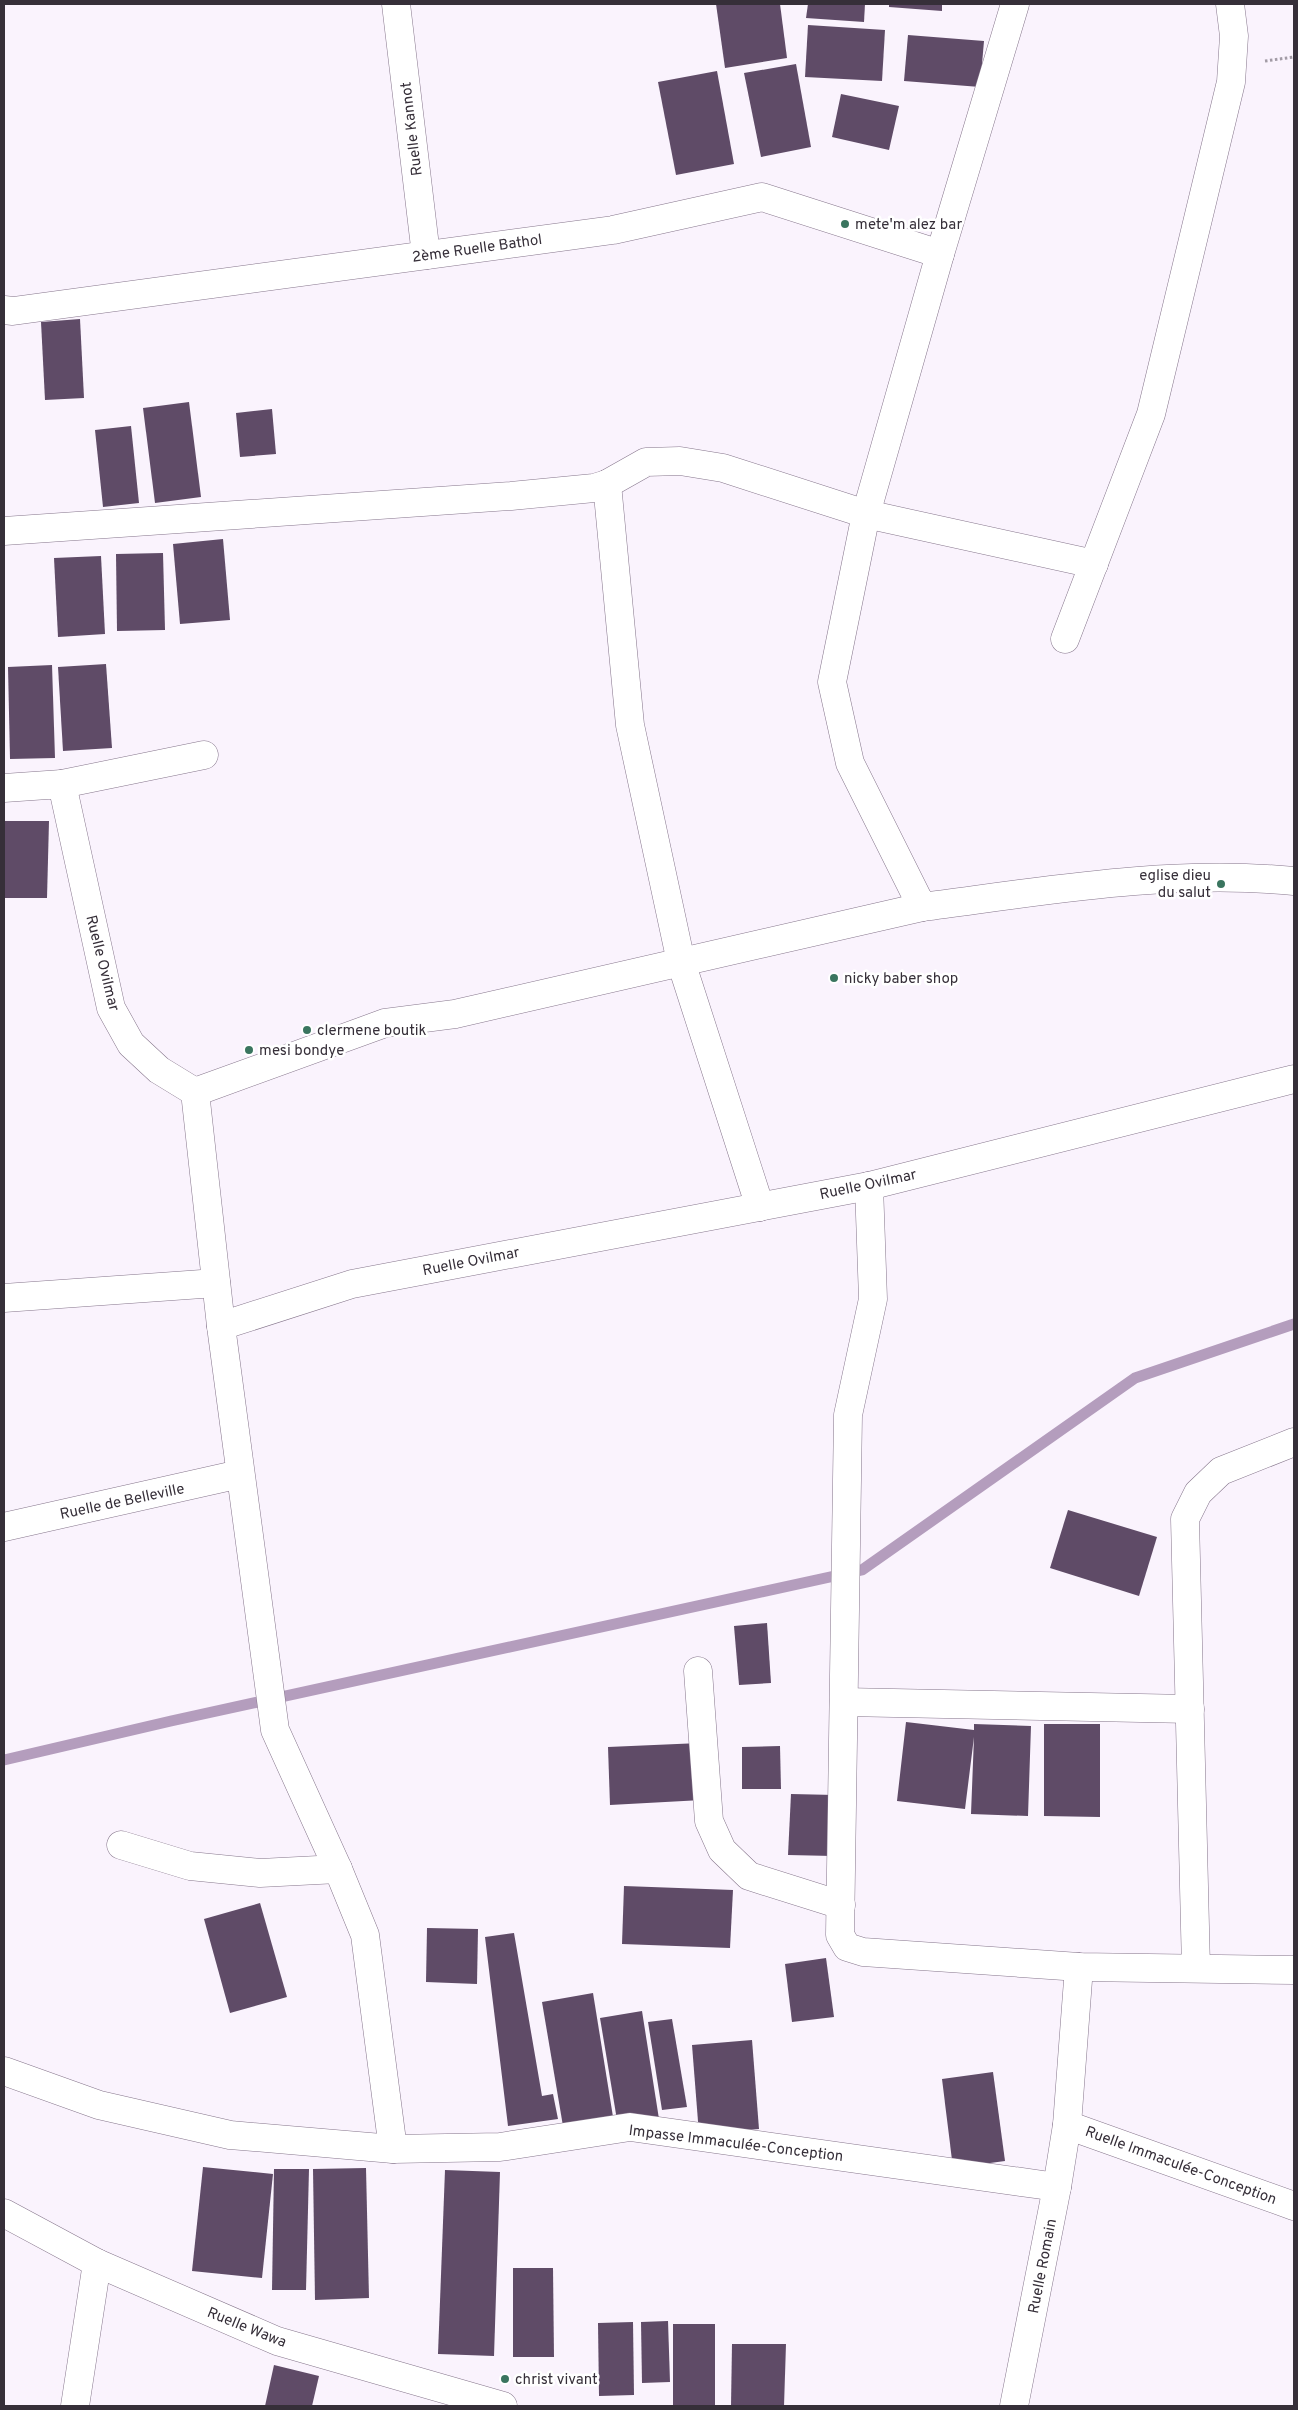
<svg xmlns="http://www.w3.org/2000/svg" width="1298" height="2410" font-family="Overpass,sans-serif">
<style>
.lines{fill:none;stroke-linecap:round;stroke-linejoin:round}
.stream{stroke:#b49dbd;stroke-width:11}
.building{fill:#5f4b67}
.minor-casing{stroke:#86768c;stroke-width:29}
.path{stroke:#a29ba5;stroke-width:3;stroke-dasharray:2.5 2.5;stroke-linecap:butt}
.minor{stroke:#fff;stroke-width:28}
.poi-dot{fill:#3a755f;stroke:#fff;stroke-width:2}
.labels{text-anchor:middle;stroke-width:5;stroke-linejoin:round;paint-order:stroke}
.street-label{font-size:15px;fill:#362f39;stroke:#fff}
.poi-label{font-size:15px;fill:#362f39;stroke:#fff;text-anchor:start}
</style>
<rect width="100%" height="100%" fill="#faf3fd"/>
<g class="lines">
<!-- stream -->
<path class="stream" d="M4 1760 171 1721 862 1570 1135 1378 1294 1324"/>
</g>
<!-- building -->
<g class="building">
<path d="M716 4H780L787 58 725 68Z"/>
<path d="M808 4H865L864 22 806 18Z"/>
<path d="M889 4H942V11L889 7Z"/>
<path d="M808 25 885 30 882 81 805 77Z"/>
<path d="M908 35 984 41 980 87 904 81Z"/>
<path d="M796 64 811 147 761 157 744 73Z"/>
<path d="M717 71 734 164 676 175 658 82Z"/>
<path d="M841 94 899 106 889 150 832 137Z"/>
<path d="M80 319 84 398 45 400 41 322Z"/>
<path d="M189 402 201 497 155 503 143 408Z"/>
<path d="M272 409 276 454 240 457 236 413Z"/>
<path d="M131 426 139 503 103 507 95 430Z"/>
<path d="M223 539 230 620 180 624 173 544Z"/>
<path d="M163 553 165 630 117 631 116 554Z"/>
<path d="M101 556 105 634 58 637 54 558Z"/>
<path d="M106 664 112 748 63 751 58 667Z"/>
<path d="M52 665 55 758 10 759 8 667Z"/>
<path d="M4 821H49L47 898H4Z"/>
<path d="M1068 1510 1157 1537 1139 1596 1050 1568Z"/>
<path d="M767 1623 771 1683 739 1685 734 1626Z"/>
<path d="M906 1722 974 1730V1724L1031 1726 1028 1816 971 1814 974 1737 965 1809 897 1801Z"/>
<path d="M1044 1724H1100V1817L1044 1816Z"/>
<path d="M700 1743 702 1800 610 1805 608 1747Z"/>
<path d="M780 1746 781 1789H742V1747Z"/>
<path d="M791 1794 835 1795 833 1856 788 1855Z"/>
<path d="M624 1886 733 1890 730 1948 622 1944Z"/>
<path d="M260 1903 287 1997 230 2013 204 1919Z"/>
<path d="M427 1928 478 1929 477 1984 426 1982Z"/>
<path d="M514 1933 542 2096 553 2094 558 2119 508 2126 485 1937Z"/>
<path d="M826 1958 834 2017 792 2022 785 1964Z"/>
<path d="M593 1993 614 2123 564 2132 542 2002Z"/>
<path d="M642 2011 659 2119 618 2126 600 2018Z"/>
<path d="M672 2019 687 2107 662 2110 648 2022Z"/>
<path d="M752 2040 759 2129 699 2134 692 2045Z"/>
<path d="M993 2072 1005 2161 953 2168 942 2079Z"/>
<path d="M203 2167 273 2174 262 2278 192 2271Z"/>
<path d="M366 2168 369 2298 315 2300 313 2169Z"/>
<path d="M274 2169H309L306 2290H272Z"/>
<path d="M445 2170 500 2172 494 2356 438 2354Z"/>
<path d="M513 2268H553L554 2357H513Z"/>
<path d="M668 2321 670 2382 642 2383 641 2322Z"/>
<path d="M633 2322 634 2395 599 2396 598 2323Z"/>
<rect x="673" y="2324" width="42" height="82"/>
<path d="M732 2344H786L784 2406H731Z"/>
<path d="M274 2365 319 2376 312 2406H265Z"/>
</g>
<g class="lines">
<defs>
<g id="minor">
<path d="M396 4 426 255"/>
<path d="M1015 4 940 254 866 514 832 682 850 763 922 907C1045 891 1170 869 1294 881"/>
<path d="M4 310 13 311 613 230 762 197 940 254"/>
<path d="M607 484 630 725 681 962 760 1207"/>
<path d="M4 531 511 496 594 488 607 484 646 462 680 461 723 468 866 514 1094 564"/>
<path d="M1065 639 1151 414 1231 82 1234 36 1230 4"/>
<path d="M62 784 204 755"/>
<path d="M4 788 62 784 111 1008 131 1044 159 1070 195 1092 221 1326 352 1284 869 1186 1294 1079"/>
<path d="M195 1092 385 1023 455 1014 922 907"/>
<path d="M869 1186 873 1299 848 1415 840 1935 847 1947 863 1952 1079 1967 1294 1970"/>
<path d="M4 1298 216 1283"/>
<path d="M221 1326 275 1730 338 1869 365 1935 393 2149"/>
<path d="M4 1527 240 1474"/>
<path d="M698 1671 709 1821 722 1850 749 1876 841 1905"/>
<path d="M844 1702 1190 1709"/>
<path d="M121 1845 190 1866 260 1873 338 1869"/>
<path d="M1196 1968 1185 1519 1198 1493 1221 1471 1294 1442"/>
<path d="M4 2071 99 2105 230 2135 393 2149 500 2147 630 2127 1057 2187"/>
<path d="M1067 2125 1294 2206"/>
<path d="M4 2213 97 2263 277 2341 503 2406"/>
<path d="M75 2406 97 2263"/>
<path d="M1014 2406 1057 2187 1067 2125 1079 1967"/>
</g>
</defs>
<!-- minor casing -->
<use href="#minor" class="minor-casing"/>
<!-- path -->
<path class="path" d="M1265 61 1294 57"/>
<!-- minor -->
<use href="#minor" class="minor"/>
</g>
<!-- markers -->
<g class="poi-dot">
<circle cx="845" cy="224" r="5"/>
<circle cx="1221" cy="884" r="5"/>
<circle cx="834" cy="978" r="5"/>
<circle cx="307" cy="1030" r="5"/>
<circle cx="249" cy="1050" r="5"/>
<circle cx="505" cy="2379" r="5"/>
</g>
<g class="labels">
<!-- street labels -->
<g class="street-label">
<text transform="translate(411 129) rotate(-97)" y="5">Ruelle Kannot</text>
<text transform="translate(477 248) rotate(-8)" y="5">2ème Ruelle Bathol</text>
<text transform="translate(103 963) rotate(76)" y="5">Ruelle Ovilmar</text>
<text transform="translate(868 1184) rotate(-12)" y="5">Ruelle Ovilmar</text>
<text transform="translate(471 1261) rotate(-11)" y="5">Ruelle Ovilmar</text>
<text transform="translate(122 1501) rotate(-12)" y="5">Ruelle de Belleville</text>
<text transform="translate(736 2143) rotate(7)" y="5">Impasse Immaculée-Conception</text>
<text transform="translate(1181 2165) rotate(20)" y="5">Ruelle Immaculée-Conception</text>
<text transform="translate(1042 2266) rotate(-79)" y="5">Ruelle Romain</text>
<text transform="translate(247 2327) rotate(22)" y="5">Ruelle Wawa</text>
</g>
<!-- poi labels -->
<g class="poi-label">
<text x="855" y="229">mete'm alez bar</text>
<text x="1211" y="880" text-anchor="end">eglise dieu<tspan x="1211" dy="17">du salut</tspan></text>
<text x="844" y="983">nicky baber shop</text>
<text x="317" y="1035">clermene boutik</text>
<text x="259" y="1055">mesi bondye</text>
<text x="515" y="2384">christ vivant</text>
</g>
</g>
<!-- border -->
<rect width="1298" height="2410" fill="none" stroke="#362f39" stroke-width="10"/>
</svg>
